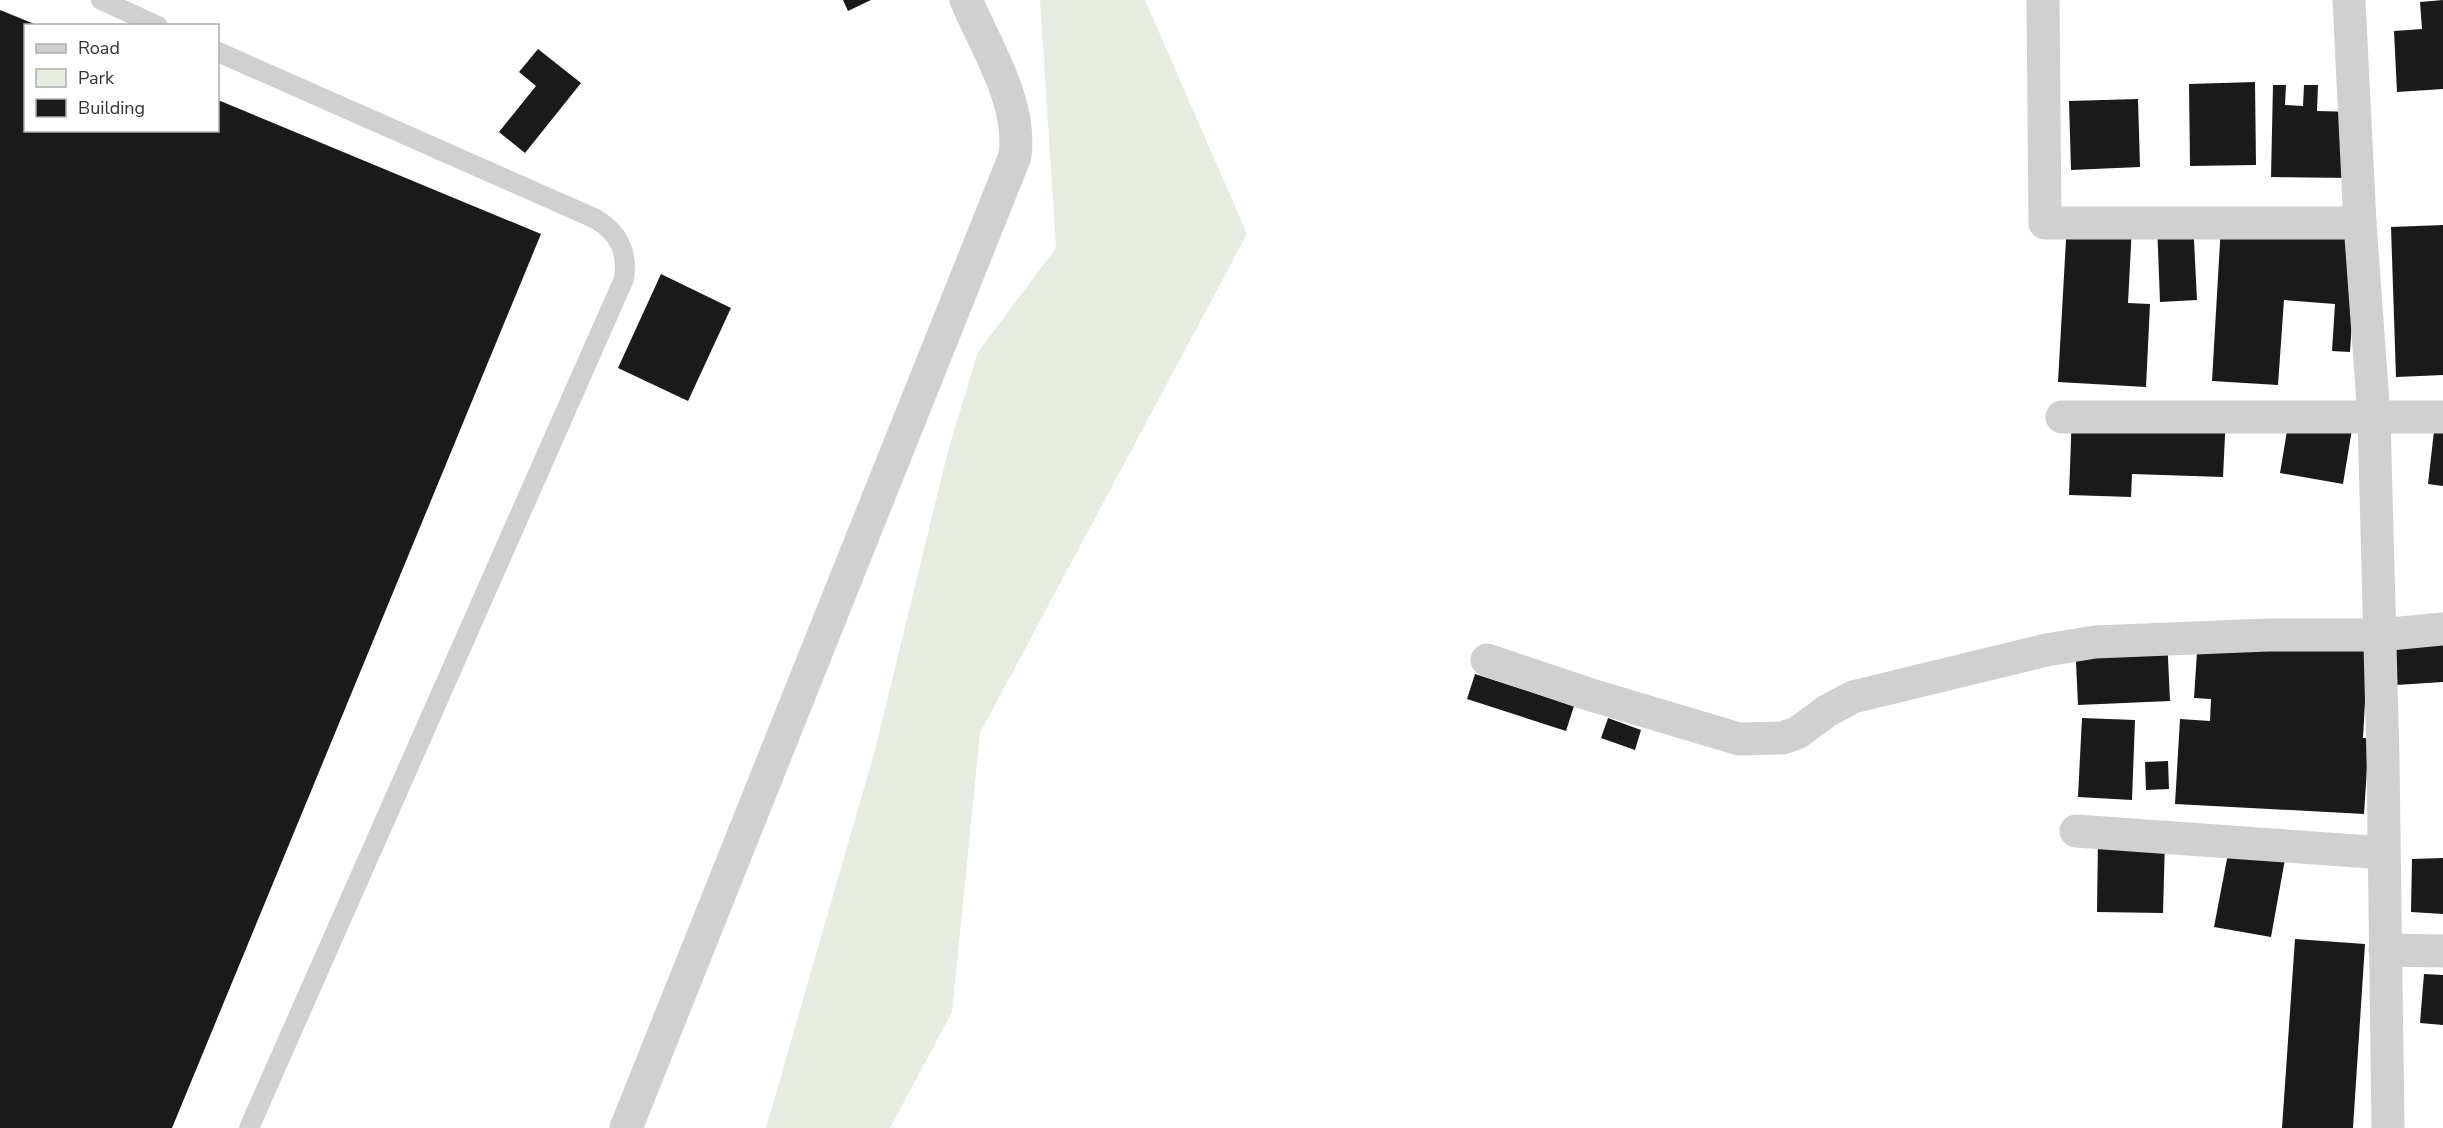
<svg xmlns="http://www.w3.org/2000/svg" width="2443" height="1128" font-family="'Nunito Sans',sans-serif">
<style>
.green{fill:#e6ecdf}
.building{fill:#1a1a1a}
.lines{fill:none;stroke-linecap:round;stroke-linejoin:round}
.lane{stroke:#d0d0d0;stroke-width:20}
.street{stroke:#d0d0d0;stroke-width:33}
</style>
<rect width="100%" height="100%" fill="#fff"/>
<!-- green -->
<path class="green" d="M1040 0H1145L1247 234 980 733 952 1012 890 1128H766L875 750 948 451 978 352 1056 248Z"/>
<!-- building -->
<g class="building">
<path d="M843 0H871L848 11Z"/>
<path d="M2443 0V89L2397 92 2394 31 2422 29 2420 2Z"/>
<path d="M0 10 37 25 26 26V130H218V100L541 234 172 1128H0Z"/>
<path d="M538 49 581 83 525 153 499 132 536 86 519 72Z"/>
<path d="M2255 82 2256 165 2190 166 2189 84Z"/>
<path d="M2273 85H2286L2285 105 2303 106 2304 85H2318L2317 111 2355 112 2354 178 2271 177Z"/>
<path d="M2138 99 2140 167 2071 170 2069 101Z"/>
<path d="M2193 221 2197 300 2160 302 2157 223Z"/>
<path d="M2067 222 2132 226 2128 303 2150 304 2146 387 2058 382Z"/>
<path d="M2221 225 2358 233 2350 352 2332 351 2335 304 2284 300 2278 385 2212 381Z"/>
<path d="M2443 225V375L2396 377 2391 227Z"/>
<path d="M661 274 731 308 688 401 618 368Z"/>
<path d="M2072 412 2226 415 2223 477 2132 474 2131 497 2069 495Z"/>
<path d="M2290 413 2353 423 2343 484 2280 473Z"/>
<path d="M2434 431 2443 432V486L2428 484Z"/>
<path d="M2167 637 2170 701 2078 705 2075 641Z"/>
<path d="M2198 637 2368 647 2363 738H2369L2364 814 2175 804 2180 719 2210 721 2211 699 2194 698Z"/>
<path d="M2443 637V682L2396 685 2395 642Z"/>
<path d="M1475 674 1574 706 1566 731 1467 699Z"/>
<path d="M1608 718 1641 730 1635 750 1601 738Z"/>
<path d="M2082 718 2135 720 2132 800 2078 797Z"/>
<path d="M2168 761 2169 789 2146 790 2145 762Z"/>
<path d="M2098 838 2165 839 2163 913 2097 912Z"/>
<path d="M2231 838 2287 848 2271 937 2214 927Z"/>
<path d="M2443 858V914L2411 912 2412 859Z"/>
<path d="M2295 939 2365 944 2353 1128H2282Z"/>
<path d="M2424 974 2443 975V1025L2420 1023Z"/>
</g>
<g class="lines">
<!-- lane -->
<g class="lane">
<path d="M101 0 158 26"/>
<path d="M218 52 596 219C619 233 628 252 624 279L249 1128"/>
</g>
<!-- street -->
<g class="street">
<path d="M2043 0 2045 223H2360"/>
<path d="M2349 0 2360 223 2374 417 2383 759 2388 1128"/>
<path d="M2062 417H2443"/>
<path d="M1487 660 1588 694 1739 739 1782 738 1797 733 1827 711 1853 697 2046 650 2095 642 2268 635H2379L2443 629"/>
<path d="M2076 831 2384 853"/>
<path d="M2385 950 2443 951"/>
<path d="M626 1128 1015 156C1022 102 987 49 966 0"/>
</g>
</g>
<!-- legend -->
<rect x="24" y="24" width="195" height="108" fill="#ffffff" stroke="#adadad" stroke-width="1.5"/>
<rect x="36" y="44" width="30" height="9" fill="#d0d0d0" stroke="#adadad" stroke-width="1.5"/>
<text x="78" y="54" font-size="18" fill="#333333">Road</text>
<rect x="36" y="69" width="30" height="18" fill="#e6ecdf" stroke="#adadad" stroke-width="1.5"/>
<text x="78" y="84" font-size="18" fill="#333333">Park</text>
<rect x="36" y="99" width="30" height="18" fill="#1a1a1a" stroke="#adadad" stroke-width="1.5"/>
<text x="78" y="114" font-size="18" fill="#333333">Building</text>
</svg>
